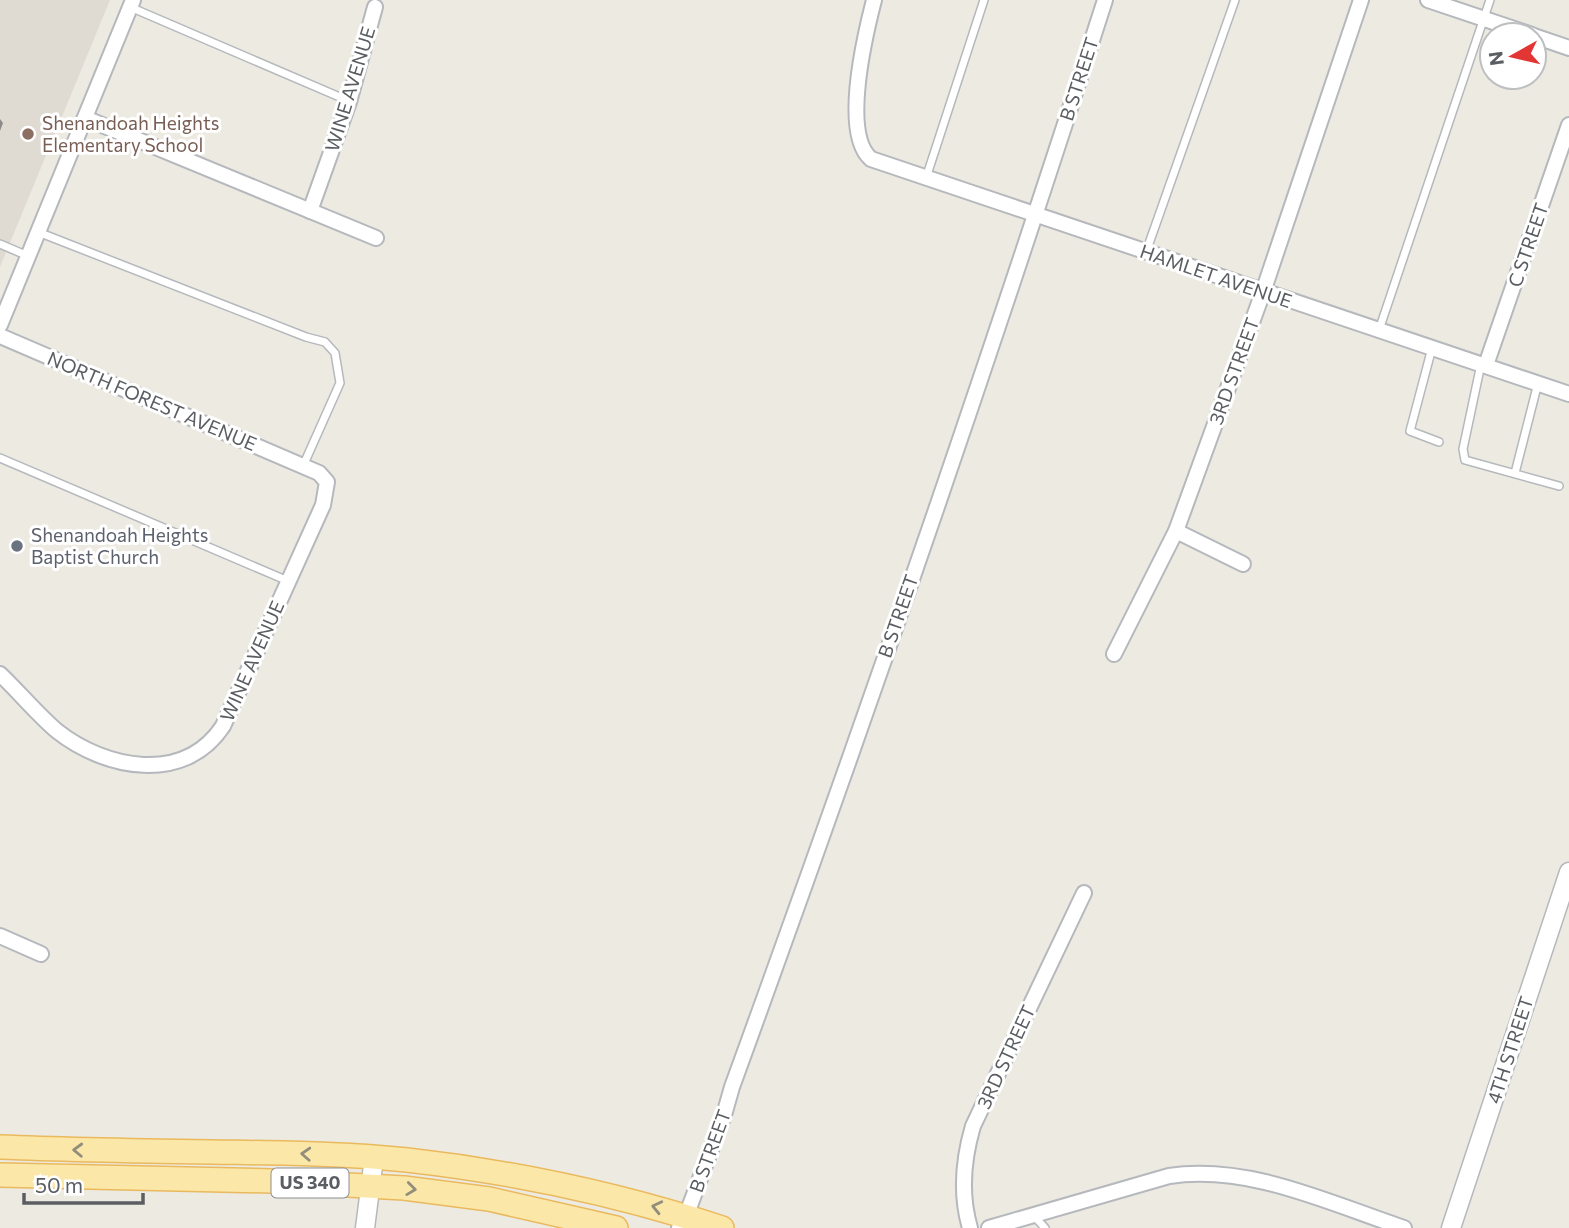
<svg xmlns="http://www.w3.org/2000/svg" width="1569" height="1228" font-family="Commissioner,sans-serif">
<style>
.education{fill:#dfdbd3}
.lines{fill:none;stroke-linecap:round;stroke-linejoin:round}
.service-casing{stroke:#b5b8bc;stroke-width:10}
.minor-casing{stroke:#b5b8bc;stroke-width:18}
.tertiary-casing{stroke:#b5b8bc;stroke-width:21}
.primary-casing{stroke:#eab95d;stroke-width:26}
.service{stroke:#fff;stroke-width:7}
.minor{stroke:#fff;stroke-width:14}
.tertiary{stroke:#fff;stroke-width:18}
.primary{stroke:#fbe8a9;stroke-width:23}
.shaded-wall{fill:#8d8b87}
.oneway{stroke:#928e7b}
.education-dot{fill:#8d6e63;stroke:#fff;stroke-width:2.5}
.worship-dot{fill:#6b7280;stroke:#fff;stroke-width:2.5}
.labels{text-anchor:middle;stroke-width:6;stroke-linejoin:round;paint-order:stroke}
.shield{fill:#fff;stroke:#8c8e91;stroke-width:2}
.shield-label{font-size:18px;font-weight:bold;fill:#5a5e62}
.street-label{font-size:19px;fill:#5a5e62;stroke:#fff}
.education-label{font-size:19px;fill:#785e54;stroke:#fff;text-anchor:start}
.worship-label{font-size:19px;fill:#5b616d;stroke:#fff;text-anchor:start}
</style>
<rect width="100%" height="100%" fill="#edeae2"/>
<!-- education -->
<path class="education" d="M0 0H110L0 267Z"/>
<g class="lines">
<defs>
<g id="service">
<path d="M130 7 349 101"/>
<path d="M926 178 984 0"/>
<path d="M38 232 306 337 325 342 335 353 340 383 303 466"/>
<path d="M0 244 28 256"/>
<path d="M1146 252 1235 0"/>
<path d="M1379 330 1490 0"/>
<path d="M1432 348 1410 431 1439 442"/>
<path d="M1481 364 1463 449 1465 460 1559 486"/>
<path d="M0 458 288 581"/>
<path d="M1515 473 1538 383"/>
<path d="M1034 1216 1045 1228"/>
</g>
<g id="minor">
<path d="M874 0C865 35 841 134 871 159L1569 394"/>
<path d="M1428 0 1532 35"/>
<path d="M1534 36 1569 48"/>
<path d="M85 118 376 238"/>
<path d="M310 211 349 102 375 7"/>
<path d="M0 325 133 0"/>
<path d="M0 336 319 473 327 482 323 505 223 726C184 785 105 769 57 731 37 714 19 692 0 674"/>
<path d="M1486 365 1569 125"/>
<path d="M1176 531 1243 564"/>
<path d="M1114 654 1176 531 1263 292 1361 0"/>
<path d="M0 936 41 954"/>
<path d="M679 1228 686 1216 724 1115 732 1087C863 727 988 365 1105 0"/>
<path d="M970 1228C960 1194 963 1160 973 1126L1084 893"/>
<path d="M989 1228 1169 1176C1249 1164 1329 1203 1404 1228"/>
</g>
<g id="tertiary">
<path d="M365 1228 374 1158"/>
<path d="M1451 1228 1569 872"/>
</g>
<g id="primary">
<path d="M0 1147C71 1150 141 1151 212 1152 277 1153 342 1153 407 1160 514 1172 621 1195 722 1228"/>
<path d="M0 1175 273 1181 404 1188 489 1199 616 1228"/>
</g>
</defs>
<!-- service casing -->
<use href="#service" class="service-casing"/>
<!-- minor casing -->
<use href="#minor" class="minor-casing"/>
<!-- tertiary casing -->
<use href="#tertiary" class="tertiary-casing"/>
<!-- primary casing -->
<use href="#primary" class="primary-casing"/>
<!-- service -->
<use href="#service" class="service"/>
<!-- minor -->
<use href="#minor" class="minor"/>
<!-- tertiary -->
<use href="#tertiary" class="tertiary"/>
<!-- primary -->
<use href="#primary" class="primary"/>
</g>
<!-- shaded-wall -->
<path class="shaded-wall" d="M0 119 3 123 0 131Z"/>
<!-- one-way arrows -->
<defs><path id="oneway-chevron" d="M-2-3.5L2.5 0L-2 3.5" fill="none" stroke-width="1.6" stroke-linecap="round" stroke-linejoin="round" transform="scale(1.75)"/></defs>
<g class="oneway">
<use href="#oneway-chevron" transform="translate(78 1150) rotate(-178)"/>
<use href="#oneway-chevron" transform="translate(306 1154) rotate(-177)"/>
<use href="#oneway-chevron" transform="translate(411 1189) rotate(7)"/>
<use href="#oneway-chevron" transform="translate(657 1207) rotate(-167)"/>
</g>
<!-- markers -->
<circle class="education-dot" cx="28" cy="134" r="7"/>
<circle class="worship-dot" cx="17" cy="546" r="7"/>
<g class="labels">
<!-- shield labels -->
<rect class="shield" x="271.5" y="1168.5" width="77" height="29" rx="5"/>
<g class="shield-label">
<text x="310" y="1189">US 340</text>
</g>
<!-- street labels -->
<g class="street-label">
<text transform="translate(1079 79) rotate(-72)" y="7">B STREET</text>
<text transform="translate(350 89) rotate(-73)" y="7">WINE AVENUE</text>
<text transform="translate(1528 245) rotate(-71)" y="7">C STREET</text>
<text transform="translate(1216 276) rotate(19)" y="7">HAMLET AVENUE</text>
<text transform="translate(1234 371) rotate(-70)" y="7">3RD STREET</text>
<text transform="translate(152 401) rotate(23)" y="7">NORTH FOREST AVENUE</text>
<text transform="translate(898 616) rotate(-71)" y="7">B STREET</text>
<text transform="translate(252 661) rotate(-66)" y="7">WINE AVENUE</text>
<text transform="translate(1510 1050) rotate(-72)" y="7">4TH STREET</text>
<text transform="translate(1006 1057) rotate(-65)" y="7">3RD STREET</text>
<text transform="translate(710 1151) rotate(-70)" y="7">B STREET</text>
</g>
<!-- education labels -->
<g class="education-label">
<text x="42" y="130">Shenandoah Heights<tspan x="42" dy="22">Elementary School</tspan></text>
</g>
<!-- worship labels -->
<g class="worship-label">
<text x="31" y="542">Shenandoah Heights<tspan x="31" dy="22">Baptist Church</tspan></text>
</g>
</g>
<!-- north arrow -->
<g transform="translate(1513 56) rotate(262)"><circle r="33" fill="#ffffff" stroke="#bdbfc0" stroke-width="2"/>
<path d="M0-5L12 26L0 18L-12 26Z" fill="#e13634"/>
<text y="-10" font-size="19" font-weight="bold" text-anchor="middle" fill="#5a5e62">N</text>
</g>
<!-- scale -->
<path d="M24 1193v10h119v-10" fill="none" stroke="#5a5e62" stroke-width="3.5"/>
<text x="35" y="1193" font-size="21" fill="#5a5e62" stroke="#ffffff" stroke-width="5" paint-order="stroke">50 m</text>
</svg>
